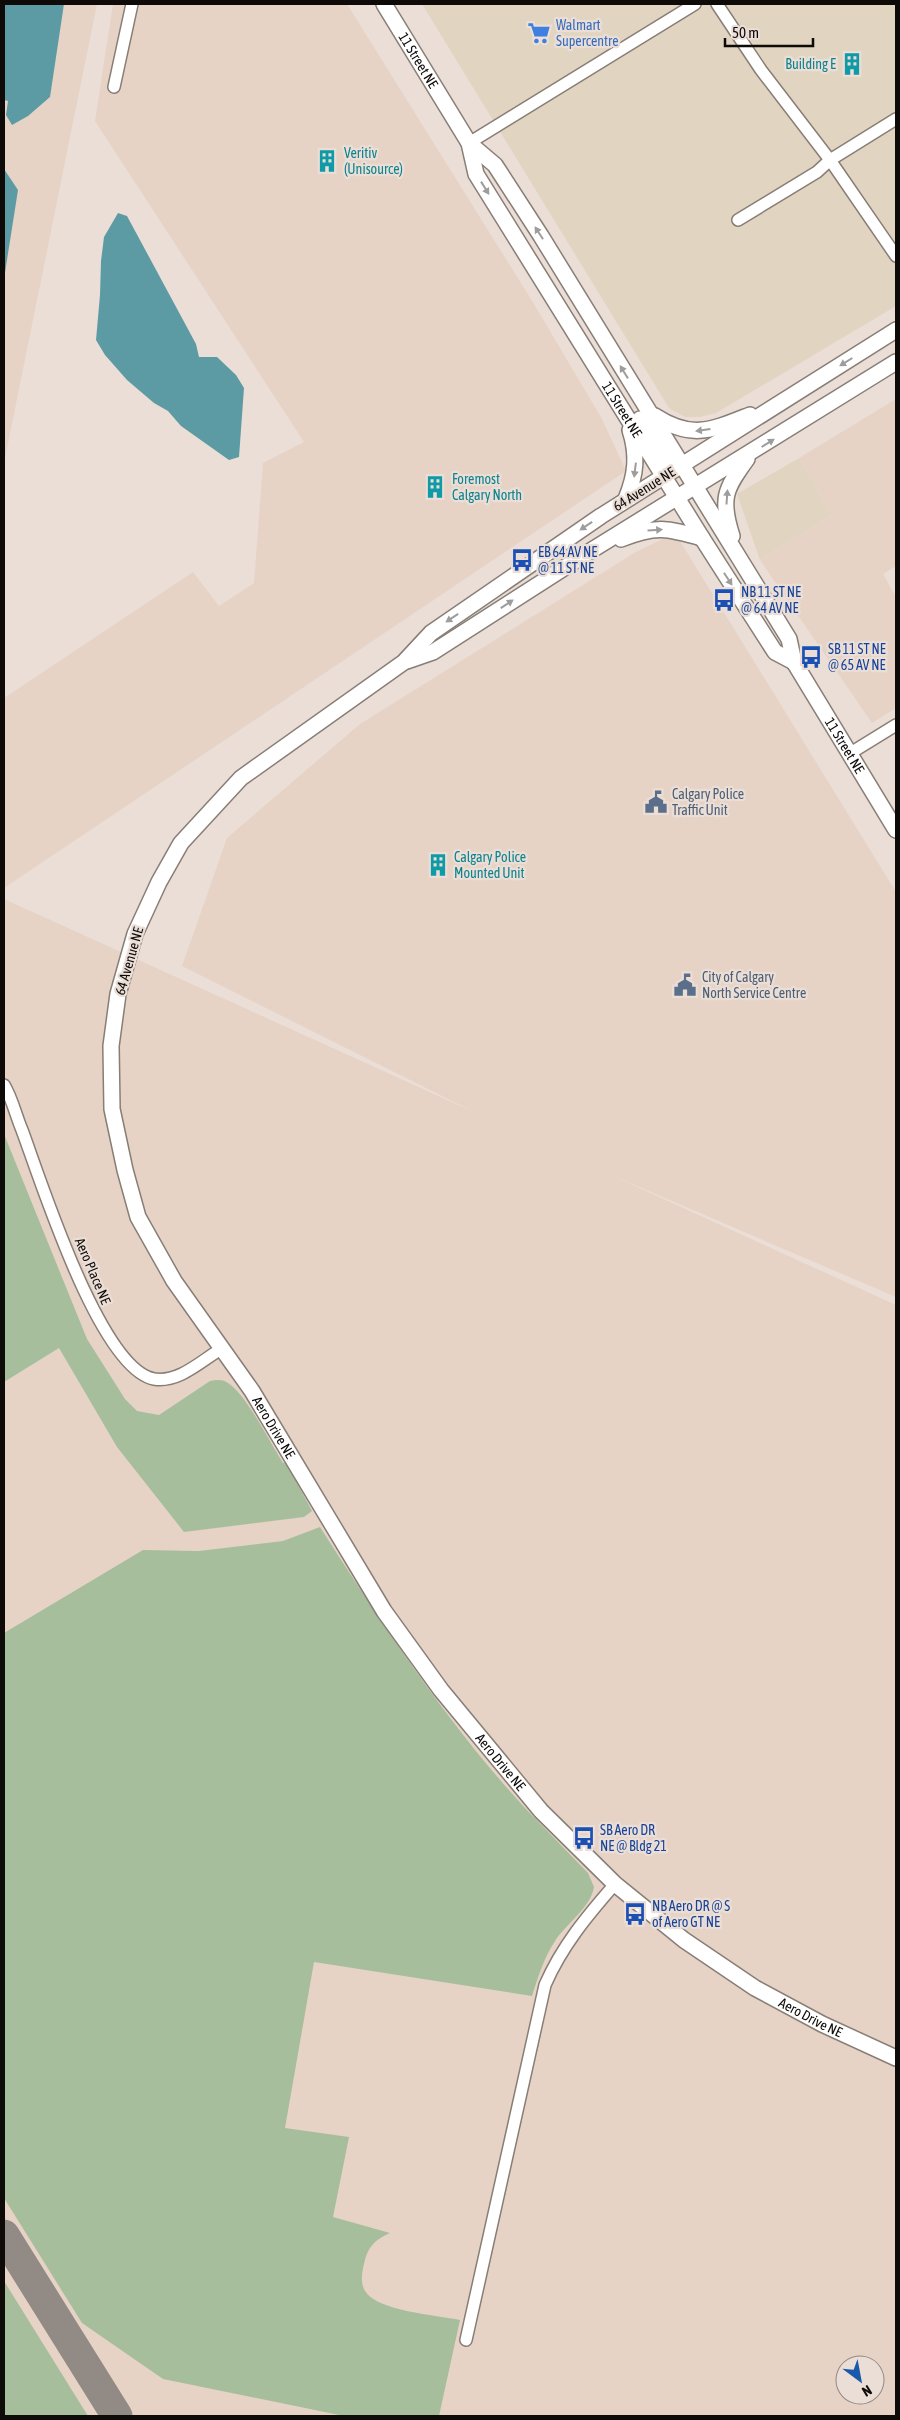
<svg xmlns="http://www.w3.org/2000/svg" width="900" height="2420" font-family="'Asap Condensed',sans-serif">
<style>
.commercial{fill:#e1d5c1}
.built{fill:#e6d3c6;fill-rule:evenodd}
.green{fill:#a6be9b}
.water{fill:#5d9ba4}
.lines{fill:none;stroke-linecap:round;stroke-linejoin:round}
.taxiway{stroke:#928a84;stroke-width:31}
.minor-casing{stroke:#887e76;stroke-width:14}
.tertiary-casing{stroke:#887e76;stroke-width:18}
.minor{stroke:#fff;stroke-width:11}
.tertiary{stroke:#fff;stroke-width:15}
.oneway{fill:#9f9d9c}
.labels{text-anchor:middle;stroke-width:4.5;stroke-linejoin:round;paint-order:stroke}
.shop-label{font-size:14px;fill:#366cbe;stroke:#eaded6;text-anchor:start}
.street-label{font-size:14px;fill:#0e0a08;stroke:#eaded6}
.culture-label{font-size:14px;fill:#0d838f;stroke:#eaded6;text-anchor:start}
.transit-label{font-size:14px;fill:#164399;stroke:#eaded6;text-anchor:start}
.service-label{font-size:14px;fill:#4e5e75;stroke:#eaded6;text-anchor:start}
</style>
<rect width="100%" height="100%" fill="#eaded6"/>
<!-- commercial -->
<g class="commercial">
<path d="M422 4H896V306L716 413 700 417H685L669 408Z"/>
<path d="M799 458 832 515 760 560 737 494Z"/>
</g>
<!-- built -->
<g class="built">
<path d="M4 4H97L4 463Z"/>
<path d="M113 4H347L534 304 602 419 626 471 4 888V698L193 572 219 606 254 583 263 463 304 442 95 121Z"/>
<path d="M896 399V566L883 574 896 597V708L872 723 760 560 832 515 799 458Z"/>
<path d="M675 533 896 892V1297L611 1175 896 1305V2416H4V899L476 1113 182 966 227 838 360 724 634 553ZM845 2365H875V2395H845Z"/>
</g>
<!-- green -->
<g class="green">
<path d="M4 1134 87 1339 125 1399 137 1411 159 1415 210 1381C216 1380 222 1379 228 1383 246 1394 271 1444 283 1463L286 1462 312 1511 304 1517 184 1532 117 1447 59 1348 4 1382Z"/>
<path d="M320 1527C382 1624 447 1723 525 1808 546 1830 567 1851 588 1873L594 1887C591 1907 566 1924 555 1941 544 1958 538 1977 532 1996L314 1962 285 2128 349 2137 333 2217 390 2233C375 2239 367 2248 364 2264 362 2272 360 2283 365 2291 377 2311 436 2315 460 2320L439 2416H344L163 2379 82 2323 4 2198V1633L143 1550 199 1551 283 1541Z"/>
<path d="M4 2281 88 2416H4Z"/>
</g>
<!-- water -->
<g class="water">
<path d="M4 4H64L50 97 28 116 12 125 6 115 8 101 4 100Z"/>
<path d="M4 169 18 190 4 279Z"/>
<path d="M118 213 127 216 196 344 199 357H217L236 375 244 388 239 457 229 460 181 426 168 411 154 403 127 380 105 355 96 340 100 295 101 261 104 237Z"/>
</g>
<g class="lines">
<!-- taxiway -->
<path class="taxiway" d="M4 2235 117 2416"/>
<defs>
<g id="minor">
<path d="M717 4 761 70 830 160 896 256"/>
<path d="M114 87 132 4"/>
<path d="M469 143 695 4"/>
<path d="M738 220 817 172 830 160 896 119"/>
<path d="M849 754 896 725"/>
<path d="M4 1085C12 1098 16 1116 22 1130 41 1181 100 1369 154 1379 179 1383 201 1361 221 1349"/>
<path d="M466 2340 545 1985C562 1946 587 1916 615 1884"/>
</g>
<g id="tertiary">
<path id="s1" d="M384 4 469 143 495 165 541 236 789 639 794 662 896 830"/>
<path id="s2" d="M469 143 476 174 702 538 775 652 794 662"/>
<path id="s3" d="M896 330 601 516 431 633 404 662 241 778 181 843 159 882 135 934 118 994 111 1046 112 1109 125 1170 138 1217 174 1281 252 1391 384 1611 441 1690 541 1811 615 1884 684 1940 755 1988 822 2024 896 2058"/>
<path d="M655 416C692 440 712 430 750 415"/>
<path d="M640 419 667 460"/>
<path d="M626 499C636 475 638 455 630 430"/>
<path d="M732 536C720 499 725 489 747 459"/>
<path d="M621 539C656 525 667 528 702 538"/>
<path d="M407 661 433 652 592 550 896 362"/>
</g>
</defs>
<!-- minor casing -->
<use href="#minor" class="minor-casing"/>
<!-- tertiary casing -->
<use href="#tertiary" class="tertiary-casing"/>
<!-- minor -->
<use href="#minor" class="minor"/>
<!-- tertiary -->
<use href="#tertiary" class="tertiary"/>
</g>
<!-- one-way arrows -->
<defs><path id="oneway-solid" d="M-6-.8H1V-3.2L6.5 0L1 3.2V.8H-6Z" transform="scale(1.25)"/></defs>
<g class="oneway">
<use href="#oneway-solid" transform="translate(485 188) rotate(58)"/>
<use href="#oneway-solid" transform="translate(539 233) rotate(-123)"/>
<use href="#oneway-solid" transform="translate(846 362) rotate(148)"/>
<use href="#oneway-solid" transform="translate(624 372) rotate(-122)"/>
<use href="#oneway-solid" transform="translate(703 430) rotate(172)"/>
<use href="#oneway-solid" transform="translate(768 443) rotate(-32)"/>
<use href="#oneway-solid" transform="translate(635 470) rotate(97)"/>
<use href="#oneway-solid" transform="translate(727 497) rotate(-86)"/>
<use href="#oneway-solid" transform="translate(586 526) rotate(146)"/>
<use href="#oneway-solid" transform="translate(655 530) rotate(-4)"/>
<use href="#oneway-solid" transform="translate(728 579) rotate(57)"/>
<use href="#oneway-solid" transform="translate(507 604) rotate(-33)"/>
<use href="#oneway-solid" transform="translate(452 618) rotate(146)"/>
</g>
<!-- icons -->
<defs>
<symbol id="supermarket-bare" viewBox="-9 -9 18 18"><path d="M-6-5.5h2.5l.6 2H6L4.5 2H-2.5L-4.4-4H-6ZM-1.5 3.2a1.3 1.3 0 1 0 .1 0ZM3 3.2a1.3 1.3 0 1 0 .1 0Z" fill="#3f7fe0" stroke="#eaded6" stroke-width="2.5" paint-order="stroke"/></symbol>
<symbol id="building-bare" viewBox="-9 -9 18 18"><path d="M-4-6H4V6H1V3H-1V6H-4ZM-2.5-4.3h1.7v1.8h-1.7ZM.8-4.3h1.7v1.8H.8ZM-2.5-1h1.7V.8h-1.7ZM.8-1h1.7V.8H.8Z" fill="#0f9aa8" stroke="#eaded6" stroke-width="2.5" paint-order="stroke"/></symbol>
<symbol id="bus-bare" viewBox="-9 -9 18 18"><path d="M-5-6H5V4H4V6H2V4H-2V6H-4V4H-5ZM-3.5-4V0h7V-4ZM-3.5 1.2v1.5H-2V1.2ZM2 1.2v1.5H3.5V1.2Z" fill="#1a4fb4" stroke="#eaded6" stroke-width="2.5" paint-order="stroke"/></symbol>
<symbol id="civic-bare" viewBox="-9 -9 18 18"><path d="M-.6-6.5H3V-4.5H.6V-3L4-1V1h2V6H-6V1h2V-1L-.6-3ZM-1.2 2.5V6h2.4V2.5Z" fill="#5c6f8a" stroke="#eaded6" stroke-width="2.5" paint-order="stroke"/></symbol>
</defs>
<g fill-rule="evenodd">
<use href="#supermarket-bare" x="523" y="17" width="32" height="32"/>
<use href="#building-bare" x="836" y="48" width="32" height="32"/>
<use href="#building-bare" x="311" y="145" width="32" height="32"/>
<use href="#building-bare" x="419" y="471" width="32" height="32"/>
<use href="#bus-bare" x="506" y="544" width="32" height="32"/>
<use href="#bus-bare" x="708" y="584" width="32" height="32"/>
<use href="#bus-bare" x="795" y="641" width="32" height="32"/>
<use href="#civic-bare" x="640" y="786" width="32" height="32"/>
<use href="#building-bare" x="422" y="849" width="32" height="32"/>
<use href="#civic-bare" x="669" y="969" width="32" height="32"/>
<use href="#bus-bare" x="568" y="1822" width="32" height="32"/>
<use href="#bus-bare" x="619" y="1898" width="32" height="32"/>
</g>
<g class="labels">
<!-- shop labels -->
<g class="shop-label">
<text x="556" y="30">Walmart<tspan x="556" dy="16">Supercentre</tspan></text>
</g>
<!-- street labels -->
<g class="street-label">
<text dy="5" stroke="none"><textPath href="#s1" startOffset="66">11 Street NE</textPath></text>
<text dy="5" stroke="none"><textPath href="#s2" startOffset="309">11 Street NE</textPath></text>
<text transform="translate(644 489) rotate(-32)" y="5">64 Avenue NE</text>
<text dy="5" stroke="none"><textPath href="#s1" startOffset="876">11 Street NE</textPath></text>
<text transform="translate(129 961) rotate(-74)" y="5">64 Avenue NE</text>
<text transform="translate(93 1271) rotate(67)" y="5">Aero Place NE</text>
<text dy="5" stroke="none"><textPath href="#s3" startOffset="1525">Aero Drive NE</textPath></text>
<text dy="5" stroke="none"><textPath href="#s3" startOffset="1930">Aero Drive NE</textPath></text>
<text dy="5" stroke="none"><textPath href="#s3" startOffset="2335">Aero Drive NE</textPath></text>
</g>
<!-- culture labels -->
<g class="culture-label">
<text x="836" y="69" text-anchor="end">Building E</text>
<text x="344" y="158">Veritiv<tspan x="344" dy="16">(Unisource)</tspan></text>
<text x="452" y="484">Foremost<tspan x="452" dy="16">Calgary North</tspan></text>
<text x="454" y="862">Calgary Police<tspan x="454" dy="16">Mounted Unit</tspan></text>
</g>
<!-- transit labels -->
<g class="transit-label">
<text x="538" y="557">EB 64 AV NE<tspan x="538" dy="16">@ 11 ST NE</tspan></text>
<text x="741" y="597">NB 11 ST NE<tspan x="741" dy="16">@ 64 AV NE</tspan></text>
<text x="828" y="654">SB 11 ST NE<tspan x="828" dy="16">@ 65 AV NE</tspan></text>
<text x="600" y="1835">SB Aero DR<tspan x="600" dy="16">NE @ Bldg 21</tspan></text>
<text x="652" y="1911">NB Aero DR @ S<tspan x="652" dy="16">of Aero GT NE</tspan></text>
</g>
<!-- service labels -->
<g class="service-label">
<text x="672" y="799">Calgary Police<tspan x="672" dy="16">Traffic Unit</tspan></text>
<text x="702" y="982">City of Calgary<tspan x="702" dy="16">North Service Centre</tspan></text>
</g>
</g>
<!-- border -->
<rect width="900" height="2420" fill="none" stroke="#0e0a08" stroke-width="10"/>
<!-- north arrow -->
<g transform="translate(860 2380) rotate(148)"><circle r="24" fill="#eaded6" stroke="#928984"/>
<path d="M0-4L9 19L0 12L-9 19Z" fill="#1a59aa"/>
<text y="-8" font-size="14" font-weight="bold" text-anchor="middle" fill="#0e0a08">N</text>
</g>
<!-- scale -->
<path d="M725 38v8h88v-8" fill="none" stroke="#0e0a08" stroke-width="2.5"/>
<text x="732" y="38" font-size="15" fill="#0e0a08" stroke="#eaded6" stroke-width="4" paint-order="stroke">50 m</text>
</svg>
